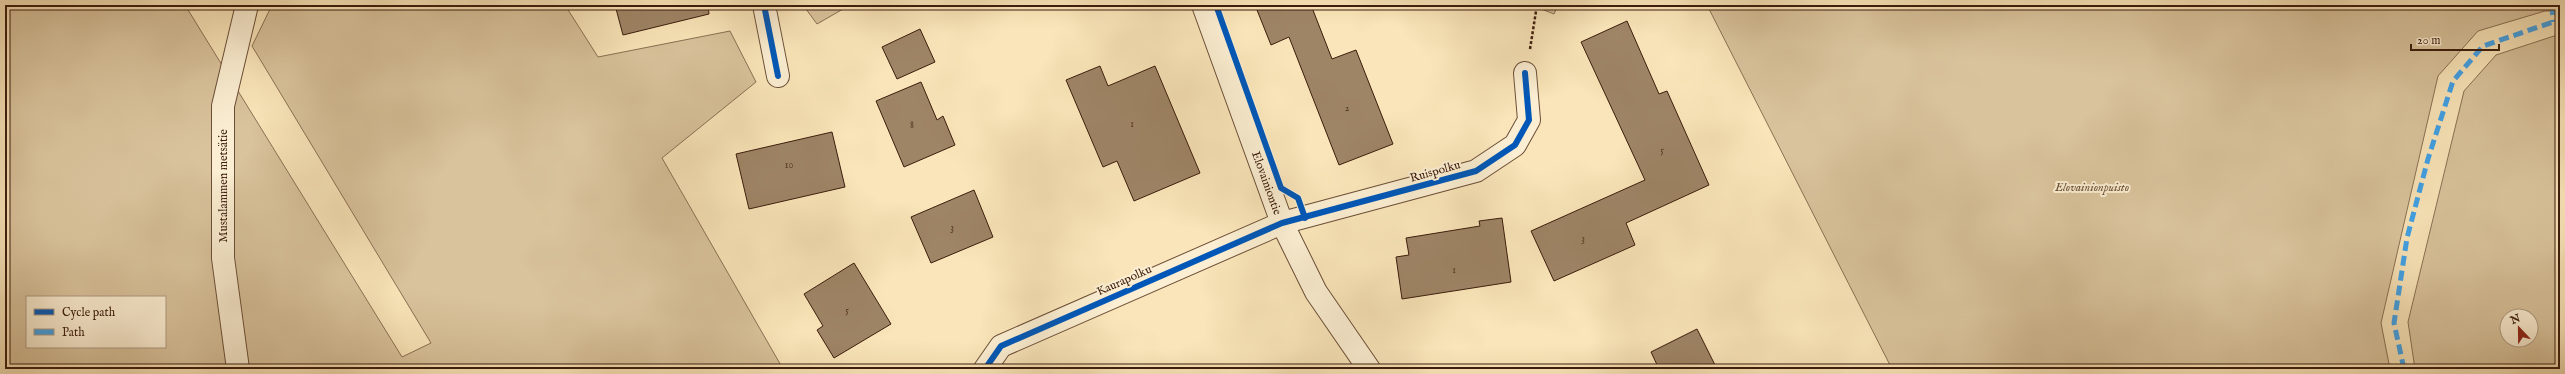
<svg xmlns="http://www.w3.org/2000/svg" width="2565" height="374" font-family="'IM FELL English',serif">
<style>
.green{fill:#d9c39c;stroke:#8a7054;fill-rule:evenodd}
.building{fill:#9e8566;stroke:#3c1c0c}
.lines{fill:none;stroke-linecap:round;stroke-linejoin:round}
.minor-casing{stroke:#6b4e37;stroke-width:24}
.path{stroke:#3c1c0c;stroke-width:2.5;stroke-dasharray:3 2;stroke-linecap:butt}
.minor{stroke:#fbeed2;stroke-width:22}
.quiet{stroke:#3fa2e9;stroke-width:5;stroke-dasharray:10 5;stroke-linecap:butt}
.cycleway-casing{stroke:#fbeed2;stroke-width:8}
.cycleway{stroke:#0057b8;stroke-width:6}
.labels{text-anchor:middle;stroke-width:4;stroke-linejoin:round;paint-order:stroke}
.number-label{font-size:10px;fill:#543622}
.street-label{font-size:12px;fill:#3c1c0c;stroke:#fbeed2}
.park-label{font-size:12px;font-style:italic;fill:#6b4e37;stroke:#fbeed2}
</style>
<rect width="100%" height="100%" fill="#f9e5b9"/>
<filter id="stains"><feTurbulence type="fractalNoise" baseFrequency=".005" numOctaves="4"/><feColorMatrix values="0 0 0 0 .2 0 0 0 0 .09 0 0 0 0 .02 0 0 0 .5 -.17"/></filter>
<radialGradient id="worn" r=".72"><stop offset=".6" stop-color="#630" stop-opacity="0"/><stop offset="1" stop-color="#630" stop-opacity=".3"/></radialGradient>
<!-- green -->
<g class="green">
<path d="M5 5H185L402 357 431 343 252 46 272 5H565L598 57 730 31 756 82 662 158 783 369H5ZM27 297H165V347H27Z"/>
<path d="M803 5H850L817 24Z"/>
<path d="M1531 5H1558L1554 14Z"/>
<path d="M1707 5H2560V11H2545L2478 31 2438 76 2381 323 2390 369H1892Z"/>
<path d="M2554 36H2560V369H2415L2408 322 2464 91 2496 55ZM2507 316H2531V340H2507Z"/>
</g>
<!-- building -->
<g class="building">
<path d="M615 5H708L709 14 623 35Z"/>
<path d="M1255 5H1311L1332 59 1356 50 1393 144 1339 165 1289 37 1271 45Z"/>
<path d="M1627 21 1659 94 1667 91 1709 185 1626 223 1635 245 1554 281 1531 231 1645 180 1581 42Z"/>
<path d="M920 29 935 62 897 79 882 47Z"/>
<path d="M1100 66 1108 86 1155 66 1200 173 1134 201 1117 161 1103 167 1066 80Z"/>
<path d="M921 82 937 120 943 116 955 145 904 167 876 101Z"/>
<path d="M832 132 845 187 749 209 736 154Z"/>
<path d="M974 190 993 237 931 263 911 217Z"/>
<path d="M1502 218 1511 282 1402 299 1396 257 1409 255 1406 238 1480 226 1479 221Z"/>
<path d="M854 263 891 324 834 358 817 330 823 326 804 294Z"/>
<path d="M1697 329 1717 369H1659L1651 352Z"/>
</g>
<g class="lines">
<defs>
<g id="minor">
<path d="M764 5 778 76"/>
<path d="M1203 5 1282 223 1316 292 1369 369"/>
<path d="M238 369 223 258V106L247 5"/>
<path d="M985 369 1001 346 1282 223 1476 171 1515 145 1529 120 1525 73"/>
</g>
</defs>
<!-- minor casing -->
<use href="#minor" class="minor-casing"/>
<!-- path -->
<path class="path" d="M1530 49 1537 5"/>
<!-- minor -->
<use href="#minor" class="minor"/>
<!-- quiet -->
<g class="quiet">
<path d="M2552 5 2553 22"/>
<path d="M2404 369 2394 323 2407 238 2428 159 2453 81 2483 46 2553 22H2560"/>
</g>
<defs>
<g id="cycleway">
<path d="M764 5 778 76"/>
<path d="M1216 5 1281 188 1298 198 1305 218"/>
<path d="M985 369 1001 346 1282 223 1476 171 1515 145 1529 120 1525 73"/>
</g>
</defs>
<!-- cycleway casing -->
<use href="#cycleway" class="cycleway-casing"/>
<!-- cycleway -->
<use href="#cycleway" class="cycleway"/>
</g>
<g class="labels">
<!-- number labels -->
<g class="number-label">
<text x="1347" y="111">2</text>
<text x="1132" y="127">1</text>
<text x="912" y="128">8</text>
<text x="1662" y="153">5</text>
<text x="789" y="168">10</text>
<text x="952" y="231">3</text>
<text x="1583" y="242">3</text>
<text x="1454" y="273">1</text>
<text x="847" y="313">5</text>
</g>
<!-- street labels -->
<g class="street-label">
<text transform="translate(1435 171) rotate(-16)" y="4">Ruispolku</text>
<text transform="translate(1267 183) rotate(70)" y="4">Elovainiontie</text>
<text transform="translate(223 186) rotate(-90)" y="4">Mustalammen metsätie</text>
<text transform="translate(1124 280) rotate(-24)" y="4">Kaurapolku</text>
</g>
<!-- park labels -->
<g class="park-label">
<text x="2092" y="191">Elovainionpuisto</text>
</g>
</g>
<!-- margin -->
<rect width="2565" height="374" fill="none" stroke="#f9e5b9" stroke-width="20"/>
<rect x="6" y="6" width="2553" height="362" fill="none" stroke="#3c1c0c" stroke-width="2"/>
<rect x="10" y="10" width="2545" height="354" fill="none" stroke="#3c1c0c"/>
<!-- legend -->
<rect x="26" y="296" width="140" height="52" fill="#fbeed2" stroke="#af9a83"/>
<rect x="34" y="309" width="20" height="6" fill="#0057b8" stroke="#af9a83"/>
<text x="62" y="316" font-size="12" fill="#3c1c0c">Cycle path</text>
<rect x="34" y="329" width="20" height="6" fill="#3fa2e9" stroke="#af9a83"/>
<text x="62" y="336" font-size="12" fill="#3c1c0c">Path</text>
<!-- north arrow -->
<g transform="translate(2519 328) rotate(338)"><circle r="19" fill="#fbeed2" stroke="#af9a83"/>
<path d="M0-3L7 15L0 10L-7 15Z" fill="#8f2418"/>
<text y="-6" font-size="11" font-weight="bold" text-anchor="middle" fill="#3c1c0c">N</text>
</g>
<!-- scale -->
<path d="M2411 44v6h88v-6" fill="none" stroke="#3c1c0c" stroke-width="2"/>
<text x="2417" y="44" font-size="12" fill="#3c1c0c" stroke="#fbeed2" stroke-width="3" paint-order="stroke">20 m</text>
<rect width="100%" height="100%" filter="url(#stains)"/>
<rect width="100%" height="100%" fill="url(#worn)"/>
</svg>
